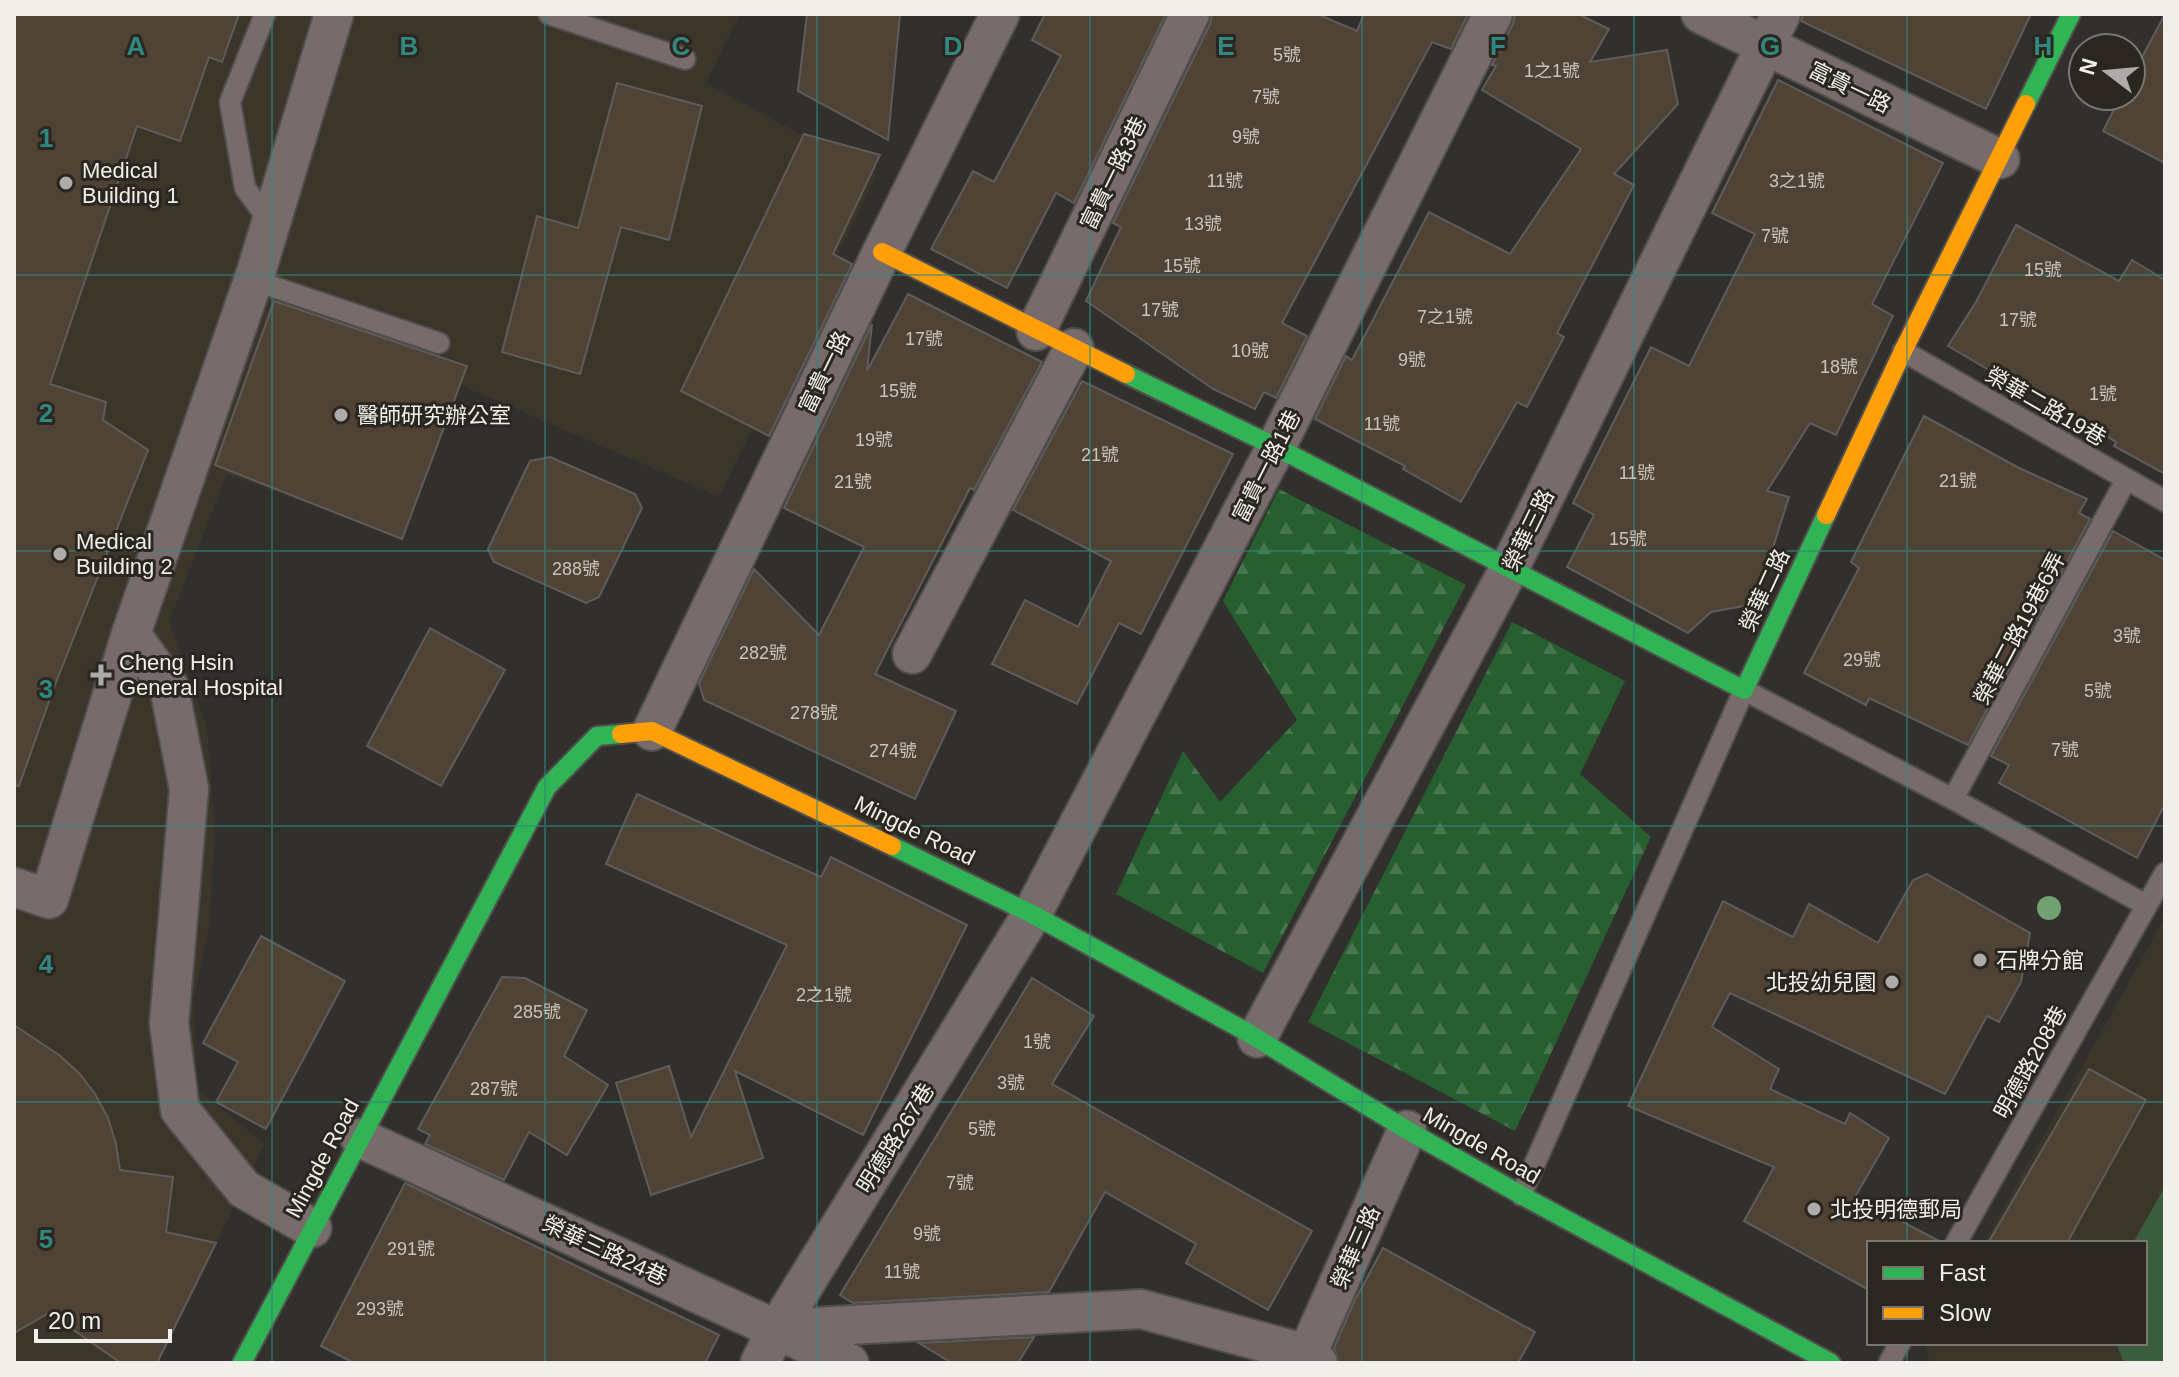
<svg xmlns="http://www.w3.org/2000/svg" width="2179" height="1377" font-family="Helvetica,'Noto Sans TC',sans-serif">
<style>
.built{fill:#3b352a}
.green{fill:#3a5d3d}
.forest{fill:url(#forest-firs)}
.building{fill:#4f4335;stroke:#5f5d5b;stroke-width:2}
.lines{fill:none;stroke-linecap:round;stroke-linejoin:round}
.lane-casing{stroke:#504f4c;stroke-width:24}
.street-casing{stroke:#504f4c;stroke-width:42}
.fast-casing{stroke:#504f4c;stroke-width:22}
.slow-casing{stroke:#504f4c;stroke-width:22}
.lane{stroke:#776c6b;stroke-width:20}
.street{stroke:#776c6b;stroke-width:38}
.fast{stroke:#30b455;stroke-width:18}
.slow{stroke:#ff9f0a;stroke-width:18}
.tree{fill:#72a173}
.grid{fill:none;stroke:#318881;stroke-width:2;stroke-opacity:0.55}
.poi-dot{fill:#aeaca8;stroke:#2b2720;stroke-width:3}
.labels{text-anchor:middle;stroke-width:6;stroke-linejoin:round;paint-order:stroke}
.number-label{font-size:18px;fill:#c8c4bd}
.street-label{font-size:22px;fill:#f1efea;stroke:#2b2720}
.poi-label{font-size:22px;fill:#f1efea;stroke:#2b2720;text-anchor:start}
.grid-label{font-size:26px;text-anchor:middle;font-weight:bold;fill:#318881;stroke:#2b2720;stroke-width:6;stroke-linejoin:round;paint-order:stroke}
</style>
<defs>
<pattern id="forest-firs" width="22" height="20" patternUnits="userSpaceOnUse" patternTransform="scale(2)"><rect width="22" height="20" fill="#285f30"/><path d="M5 1l3.5 6h-7zM16 11l3.5 6h-7z" fill="#48764e"/></pattern>
</defs>
<rect width="100%" height="100%" fill="#32302d"/>
<!-- built -->
<g class="built">
<path d="M14 14H740L706 83 877 175 719 497 460 385 402 539 227 474 169 622 207 728 215 832 209 927 193 1002 198 1090 265 1144 157 1363H14Z"/>
<path d="M2165 917V1363H1930L1926 1346 1928 1343H2145V1243H1984Z"/>
</g>
<!-- green -->
<path class="green" d="M2165 1186V1363H2124L2116 1343H2145V1243H2133Z"/>
<!-- forest -->
<g class="forest">
<path d="M1279 489 1466 585 1263 973 1116 894 1183 751 1220 802 1297 720 1223 601Z"/>
<path d="M1512 622 1625 681 1580 774 1651 837 1515 1131 1308 1022Z"/>
</g>
<!-- building -->
<g class="building">
<path d="M14 14H239L222 62 209 57 180 141 137 126 50 384 106 402 103 420 148 450 53 690 19 786 14 785Z"/>
<path d="M807 14H900L888 140 798 91Z"/>
<path d="M1045 14H1166L1074 203 1056 193 1007 288 931 249 973 171 994 182 1061 56 1032 40Z"/>
<path d="M1212 14H1317L1357 31 1364 14H1468L1451 49 1432 42 1282 323 1307 336 1276 398 1264 392 1255 409 1213 389 1086 301 1121 227 1113 223 1210 24Z"/>
<path d="M1515 14H1578L1609 29 1590 62 1667 50 1678 104 1614 174 1634 185 1557 333 1564 337 1527 407 1517 402 1461 502 1403 469 1405 466 1315 419 1346 356 1352 360 1429 212 1510 254 1581 149 1482 90 1496 66 1492 65 1513 24Z"/>
<path d="M1803 14H2031L1986 109 1801 21Z"/>
<path d="M2165 14V163L2103 131 2121 96H2131V78Z"/>
<path d="M1778 80 1943 163 1872 304 1893 316 1836 435 1810 423 1767 491 1789 497 1755 604 1711 612 1688 633 1567 567 1594 515 1573 503 1651 347 1689 366 1755 234 1712 213Z"/>
<path d="M617 83 702 106 669 240 621 227 580 374 502 352 537 216 578 228Z"/>
<path d="M804 134 880 155 833 254 852 264 769 436 681 391Z"/>
<path d="M2016 225 2119 281 2132 260 2165 280V474L2114 446 2116 442 2020 384 2018 387 1948 346 1976 302Z"/>
<path d="M908 294 1042 362 974 490 970 488 875 674 956 711 915 799 704 700 699 683 754 569 819 635 864 547 784 508 872 324 867 371Z"/>
<path d="M274 301 467 366 402 539 215 465Z"/>
<path d="M1082 381 1233 454 1141 634 1119 623 1077 704 992 664 1025 600 1078 627 1111 561 1013 510Z"/>
<path d="M1924 416 2019 468 2087 499 2079 513 2090 519 1968 745 1869 698 1866 705 1804 673 1859 568 1851 562Z"/>
<path d="M550 457 635 494 642 508 599 597 586 603 494 562 488 549 530 461Z"/>
<path d="M2113 531 2165 560V804L2137 858 1999 783 2009 765 1991 756Z"/>
<path d="M430 628 505 670 441 786 367 746Z"/>
<path d="M637 794 821 877 831 857 967 925 863 1135 735 1071 763 1158 651 1195 616 1083 669 1066 691 1137 787 945 606 864Z"/>
<path d="M1927 874 2030 933 2021 982 1999 1022 1987 1016 1945 1094 1730 993 1712 1027 1779 1069 1770 1089 1845 1124 1850 1113 1889 1138 1855 1197 1943 1243H1869V1290L1744 1221 1774 1167 1628 1106 1723 901 1793 937 1809 904 1878 943 1913 880Z"/>
<path d="M261 936 345 981 266 1129 216 1102 238 1062 203 1043Z"/>
<path d="M502 977 525 978 587 1010 564 1056 608 1085 567 1155 529 1132 504 1180 425 1144 430 1135 418 1129Z"/>
<path d="M1032 978 1094 1016 1052 1084 1312 1231 1268 1310 1186 1263 1196 1244 1105 1192 1049 1292 853 1303 840 1295Z"/>
<path d="M14 1025 59 1055 79 1073 95 1094 108 1118 116 1144 120 1170 173 1177 166 1232 216 1243 157 1363H121L49 1313 14 1333Z"/>
<path d="M2089 1069 2146 1100 2067 1243H1988Z"/>
<path d="M405 1183 719 1335 705 1363H354L321 1346Z"/>
<path d="M1383 1248 1535 1332 1518 1363H1339L1334 1348 1354 1302Z"/>
<path d="M1034 1337 1018 1363H952L919 1343Z"/>
</g>
<g class="lines">
<defs>
<g id="lane">
<path d="M265 14 230 102 245 188 270 222"/>
<path d="M549 14 685 59"/>
<path d="M253 280 439 343"/>
<path d="M1903 351 2165 501"/>
<path d="M1953 799 2126 480"/>
<path d="M1521 1195 1744 690 1953 799 2146 905"/>
<path d="M1956 1243 2165 873"/>
<path d="M1889 1363 1900 1343"/>
</g>
<g id="street">
<path d="M1701 14 2000 159"/>
<path d="M1036 331 1190 14"/>
<path d="M131 634 169 687 189 789 169 1023 180 1110 244 1189 312 1228"/>
<path d="M912 654 1074 348"/>
<path d="M652 731 882 252 1000 14"/>
<path d="M14 887 49 899 131 634 257 269 334 14"/>
<path d="M1257 1038 1510 567 1781 14"/>
<path d="M360 1138 849 1363"/>
<path d="M777 1329 1141 1309 1307 1354 1318 1363"/>
<path d="M760 1363 777 1329 1032 914 1276 447 1493 14"/>
<path d="M1303 1363 1407 1130"/>
</g>
<g id="fast">
<path d="M2026 104 2071 14"/>
<path d="M1126 374 1276 447 1744 690 1826 515"/>
<path d="M892 846 1032 914 1245 1031 1407 1130 1521 1195 1831 1363"/>
<path d="M242 1363 547 787 597 736 621 734"/>
</g>
<g id="slow">
<path d="M882 252 1126 374"/>
<path d="M1826 515 1903 351 2026 104"/>
<path d="M621 734 652 731 892 846"/>
</g>
</defs>
<!-- lane casing -->
<use href="#lane" class="lane-casing"/>
<!-- street casing -->
<use href="#street" class="street-casing"/>
<!-- fast casing -->
<use href="#fast" class="fast-casing"/>
<!-- slow casing -->
<use href="#slow" class="slow-casing"/>
<!-- lane -->
<use href="#lane" class="lane"/>
<!-- street -->
<use href="#street" class="street"/>
<!-- fast -->
<use href="#fast" class="fast"/>
<!-- slow -->
<use href="#slow" class="slow"/>
</g>
<!-- trees -->
<circle class="tree" cx="2049" cy="908" r="12"/>
<!-- grid -->
<path class="grid" d="M272 14V1363M545 14V1363M817 14V1363M1090 14V1363M1362 14V1363M1634 14V1363M1907 14V1243M14 275H2165M14 551H2165M14 826H2165M14 1102H2165M1907 1343V1363"/>
<!-- markers -->
<g class="poi-dot">
<circle cx="66" cy="183" r="8"/>
<circle cx="341" cy="415" r="8"/>
<circle cx="60" cy="554" r="8"/>
<path d="M97 663h8v8h8v8h-8v8h-8v-8h-8v-8h8z"/>
<circle cx="1980" cy="960" r="8"/>
<circle cx="1892" cy="982" r="8"/>
<circle cx="1814" cy="1209" r="8"/>
</g>
<g class="labels">
<!-- number labels -->
<g class="number-label">
<text x="1287" y="61">5號</text>
<text x="1552" y="77">1之1號</text>
<text x="1266" y="103">7號</text>
<text x="1246" y="143">9號</text>
<text x="1225" y="187">11號</text>
<text x="1797" y="187">3之1號</text>
<text x="1203" y="230">13號</text>
<text x="1775" y="242">7號</text>
<text x="1182" y="272">15號</text>
<text x="2043" y="276">15號</text>
<text x="1160" y="316">17號</text>
<text x="1445" y="323">7之1號</text>
<text x="2018" y="326">17號</text>
<text x="924" y="345">17號</text>
<text x="1250" y="357">10號</text>
<text x="1412" y="366">9號</text>
<text x="1839" y="373">18號</text>
<text x="898" y="397">15號</text>
<text x="2103" y="400">1號</text>
<text x="1382" y="430">11號</text>
<text x="874" y="446">19號</text>
<text x="1100" y="461">21號</text>
<text x="1637" y="479">11號</text>
<text x="1958" y="487">21號</text>
<text x="853" y="488">21號</text>
<text x="1628" y="545">15號</text>
<text x="576" y="575">288號</text>
<text x="2127" y="642">3號</text>
<text x="763" y="659">282號</text>
<text x="1862" y="666">29號</text>
<text x="2098" y="697">5號</text>
<text x="814" y="719">278號</text>
<text x="2065" y="756">7號</text>
<text x="893" y="757">274號</text>
<text x="824" y="1001">2之1號</text>
<text x="537" y="1018">285號</text>
<text x="1037" y="1048">1號</text>
<text x="1011" y="1089">3號</text>
<text x="494" y="1095">287號</text>
<text x="982" y="1135">5號</text>
<text x="960" y="1189">7號</text>
<text x="927" y="1240">9號</text>
<text x="411" y="1255">291號</text>
<text x="902" y="1278">11號</text>
<text x="380" y="1315">293號</text>
</g>
<!-- street labels -->
<g class="street-label">
<text transform="translate(1850 87) rotate(26)" y="8">富貴一路</text>
<text transform="translate(1113 173) rotate(-64)" y="8">富貴一路3巷</text>
<text transform="translate(824 372) rotate(-64)" y="8">富貴一路</text>
<text transform="translate(2046 406) rotate(30)" y="8">榮華二路19巷</text>
<text transform="translate(1266 466) rotate(-63)" y="8">富貴一路1巷</text>
<text transform="translate(1528 530) rotate(-64)" y="8">榮華三路</text>
<text transform="translate(1764 590) rotate(-65)" y="8">榮華二路</text>
<text transform="translate(2019 628) rotate(-62)" y="8">榮華二路19巷6弄</text>
<text transform="translate(915 830) rotate(26)" y="8">Mingde Road</text>
<text transform="translate(2030 1062) rotate(-61)" y="8">明德路208巷</text>
<text transform="translate(895 1138) rotate(-58)" y="8">明德路267巷</text>
<text transform="translate(1482 1145) rotate(30)" y="8">Mingde Road</text>
<text transform="translate(322 1158) rotate(-62)" y="8">Mingde Road</text>
<text transform="translate(1355 1247) rotate(-66)" y="8">榮華三路</text>
<text transform="translate(605 1250) rotate(25)" y="8">榮華三路24巷</text>
</g>
<!-- poi labels -->
<g class="poi-label">
<text x="82" y="178">Medical<tspan x="82" dy="25">Building 1</tspan></text>
<text x="357" y="423">醫師研究辦公室</text>
<text x="76" y="549">Medical<tspan x="76" dy="25">Building 2</tspan></text>
<text x="119" y="670">Cheng Hsin<tspan x="119" dy="25">General Hospital</tspan></text>
<text x="1996" y="968">石牌分館</text>
<text x="1876" y="990" text-anchor="end">北投幼兒園</text>
<text x="1830" y="1217">北投明德郵局</text>
</g>
</g>
<g class="grid-label">
<text x="136" y="55">A</text>
<text x="409" y="55">B</text>
<text x="681" y="55">C</text>
<text x="953" y="55">D</text>
<text x="1226" y="55">E</text>
<text x="1498" y="55">F</text>
<text x="1770" y="55">G</text>
<text x="2043" y="55">H</text>
<text x="46" y="147">1</text>
<text x="46" y="422">2</text>
<text x="46" y="698">3</text>
<text x="46" y="973">4</text>
<text x="46" y="1248">5</text>
</g>
<!-- border -->
<rect width="2179" height="1377" fill="none" stroke="#f1efea" stroke-width="32"/>
<!-- legend -->
<rect x="1867" y="1241" width="280" height="104" fill="#2b2720" stroke="#7a7771" stroke-width="2"/>
<rect x="1883" y="1267" width="40" height="12" fill="#30b455" stroke="#7a7771" stroke-width="2"/>
<text x="1939" y="1281" font-size="24" fill="#f1efea">Fast</text>
<rect x="1883" y="1307" width="40" height="12" fill="#ff9f0a" stroke="#7a7771" stroke-width="2"/>
<text x="1939" y="1321" font-size="24" fill="#f1efea">Slow</text>
<!-- north arrow -->
<g transform="translate(2107 72) rotate(286)"><circle r="38" fill="#2b2720" stroke="#7a7771" stroke-width="2"/>
<path d="M0-6L14 30L0 20L-14 30Z" fill="#aeaca8"/>
<text y="-12" font-size="22" font-weight="bold" text-anchor="middle" fill="#f1efea">N</text>
</g>
<!-- scale -->
<path d="M36 1329v12h134v-12" fill="none" stroke="#f1efea" stroke-width="4"/>
<text x="48" y="1329" font-size="24" fill="#f1efea" stroke="#2b2720" stroke-width="6" paint-order="stroke">20 m</text>
</svg>
